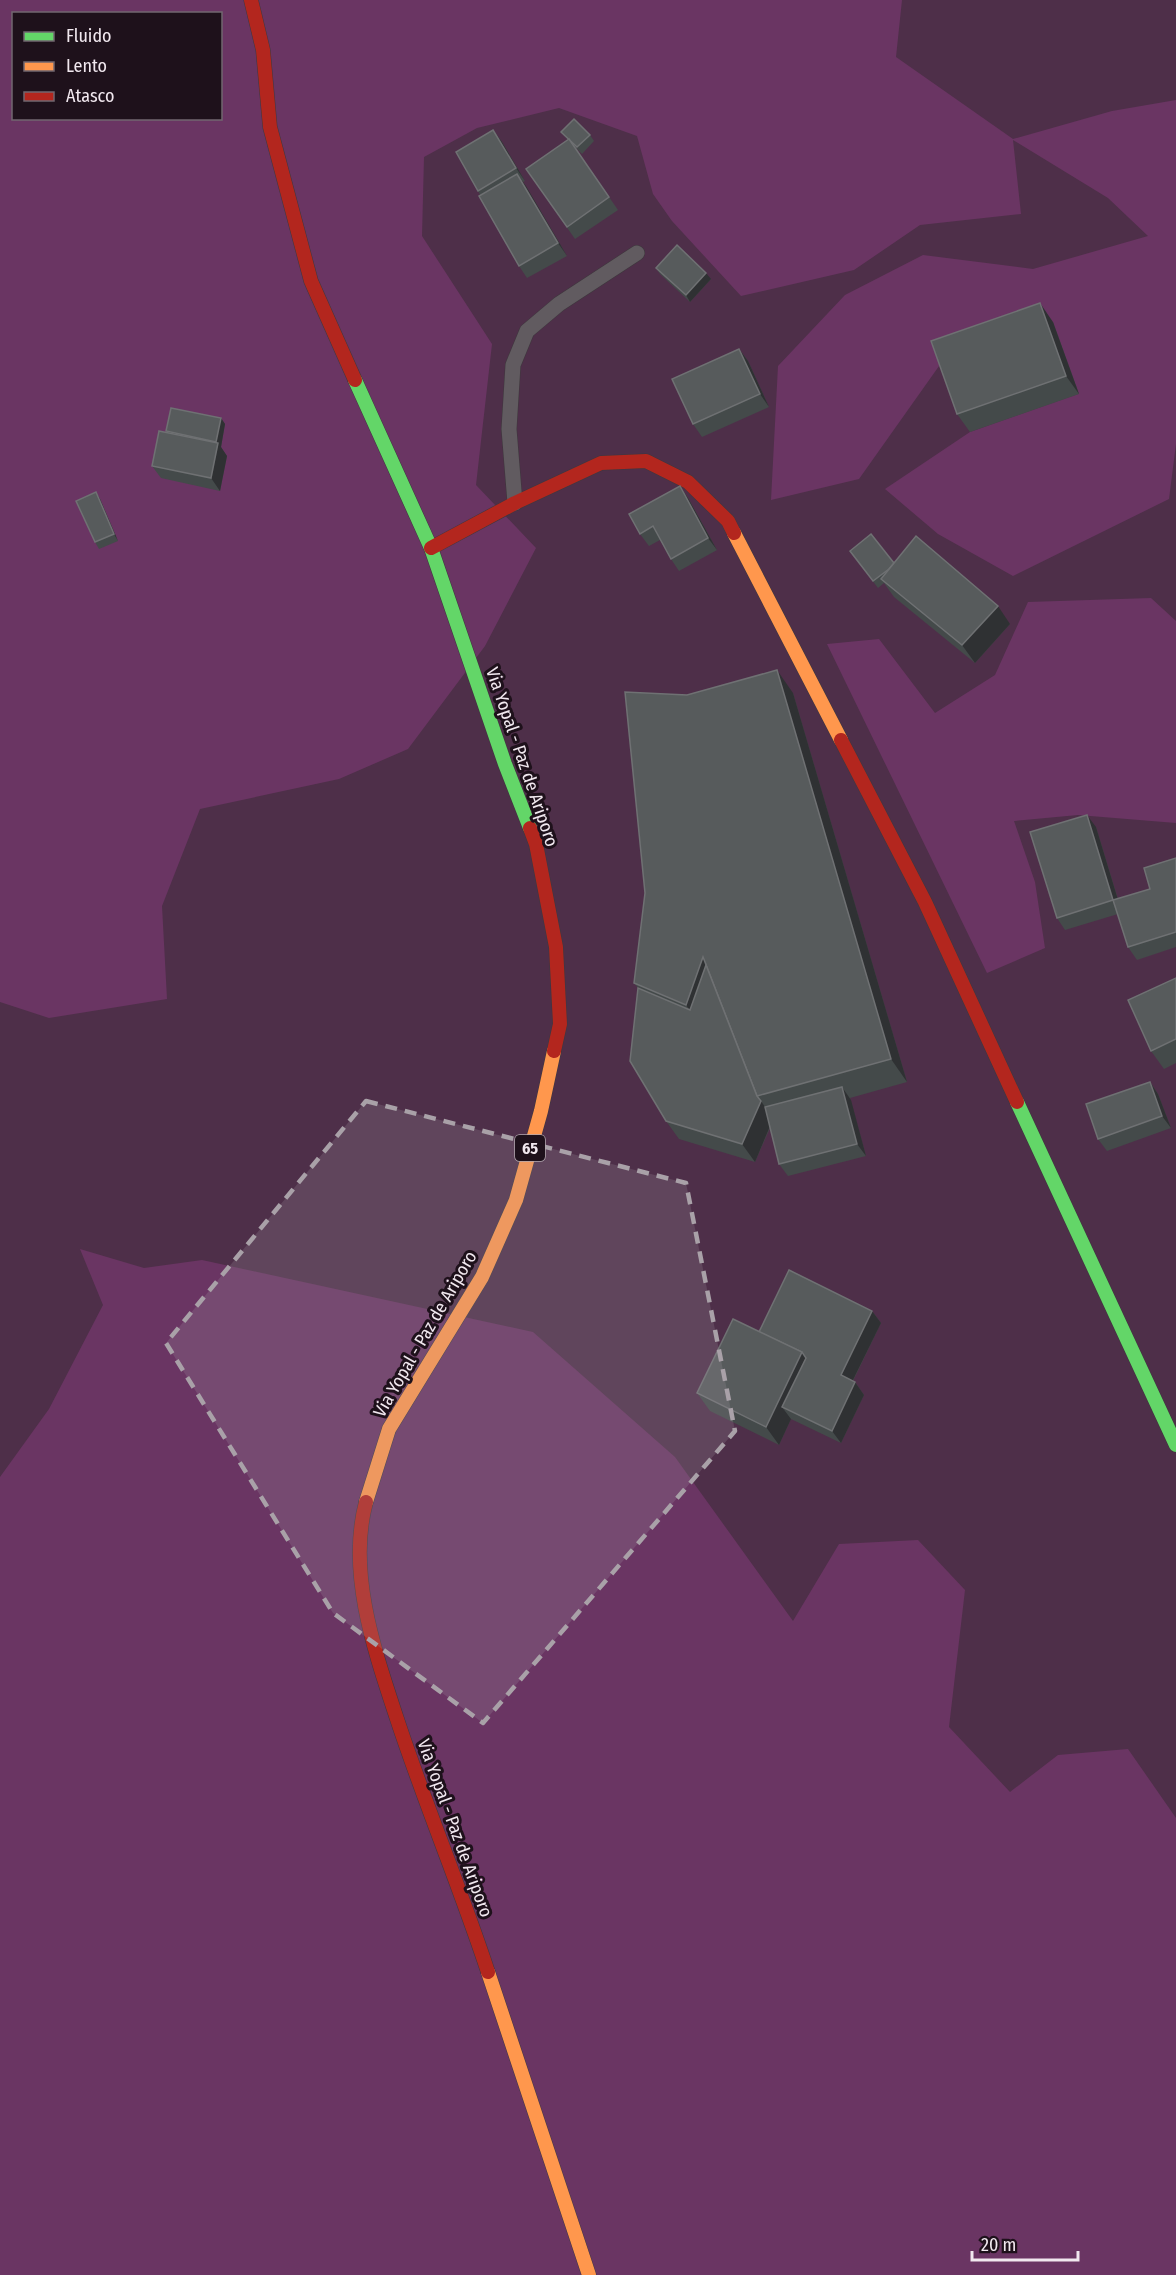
<svg xmlns="http://www.w3.org/2000/svg" width="1176" height="2275" font-family="'Fira Sans Condensed',sans-serif">
<style>
.green{fill:#4e2f49;fill-rule:evenodd}
.forest{fill:#6a3563;fill-rule:evenodd}
.lines{fill:none;stroke-linecap:round;stroke-linejoin:round}
.lane-casing{stroke:#3e393d;stroke-width:16}
.fast-casing{stroke:#3e393d;stroke-width:15}
.slow-casing{stroke:#3e393d;stroke-width:15}
.jam-casing{stroke:#3e393d;stroke-width:15}
.lane{stroke:#615b60;stroke-width:15}
.fast{stroke:#63d668;stroke-width:14}
.slow{stroke:#ff974d;stroke-width:14}
.jam{stroke:#b3261e;stroke-width:14}
.wall{fill:#444a4a}
.shaded-wall{fill:#2f3133}
.building{fill:#575b5c;stroke:#6f7173;stroke-width:1.5}
.marked{fill:#a9a1a8;fill-opacity:0.2;stroke:#a9a1a8;stroke-width:4.5;stroke-dasharray:12 8;stroke-linejoin:round}
.labels{text-anchor:middle;stroke-width:6;stroke-linejoin:round;paint-order:stroke}
.shield{fill:#1e111b;stroke:#b2a8af;stroke-width:1.5}
.shield-label{font-size:16px;font-weight:bold;fill:#f1e8ef}
.street-label{font-size:18px;fill:#f1e8ef;stroke:#1e111b}
</style>
<rect width="100%" height="100%" fill="#241d23"/>
<!-- green -->
<path class="green" d="M0 0H1176V2275H0ZM14 14H220V118H14Z"/>
<!-- forest -->
<g class="forest">
<path d="M0 0H902L896 57 1013 139 1112 111 1176 100V444L1169 499 1013 576 938 534 885 489 970 432 1078 394 944 359 859 479 771 500 778 366 845 295 923 255 1033 269 1148 236 1108 198 1013 140 1021 214 920 225 854 270 741 296 672 221 653 194 637 136 559 108 477 128 424 157 422 236 492 344 476 485 536 548 485 646 408 749 339 779 200 809 162 906 167 999 49 1018 0 1002ZM14 14H220V118H14Z"/>
<path d="M1151 598 1176 621V823L1078 815 1014 821 1035 882 1045 948 987 973 827 644 879 639 935 713 995 675 1028 602Z"/>
<path d="M80 1249 144 1268 202 1260 533 1332 675 1457 793 1621 839 1544 918 1540 965 1590 949 1727 1010 1792 1058 1755 1128 1749 1176 1818V2275H0V1477L49 1409 103 1305Z"/>
</g>
<g class="lines">
<defs>
<path id="lane" d="M515 503 509 429 513 365 527 331 559 304 637 253"/>
<g id="fast">
<path d="M355 380 431 548 505 764 530 828"/>
<path d="M1017 1102 1176 1445"/>
</g>
<g id="slow">
<path d="M734 533 841 740"/>
<path d="M366 1502 389 1429 482 1277 516 1200 541 1111 554 1051"/>
<path d="M488 1972 589 2275"/>
</g>
<g id="jam">
<path d="M251 0 263 50 270 127 311 281 355 380"/>
<path d="M431 548 515 503 601 463 646 461 688 482 728 521 734 533"/>
<path d="M841 740 925 902 1017 1102"/>
<path d="M530 828 536 844 556 947 560 1024 554 1051"/>
<path d="M366 1502C347 1573 375 1652 397 1719 425 1804 460 1887 488 1972"/>
</g>
</defs>
<!-- lane casing -->
<use href="#lane" class="lane-casing"/>
<!-- fast casing -->
<use href="#fast" class="fast-casing"/>
<!-- slow casing -->
<use href="#slow" class="slow-casing"/>
<!-- jam casing -->
<use href="#jam" class="jam-casing"/>
<!-- lane -->
<use href="#lane" class="lane"/>
<!-- fast -->
<use href="#fast" class="fast"/>
<!-- slow -->
<use href="#slow" class="slow"/>
<!-- jam -->
<use href="#jam" class="jam"/>
</g>
<!-- wall -->
<g class="wall">
<path d="M493 130 502 142 525 181 523 182 567 256 527 278 519 266 478 191Z"/>
<path d="M561 132 590 135 594 141 582 154 574 146 618 210 575 239 526 169 568 140Z"/>
<path d="M656 268 711 279 690 302 660 274Z"/>
<path d="M1053 322 1079 394 970 432 957 414Z"/>
<path d="M739 349 748 361 769 407 702 437 693 424Z"/>
<path d="M221 418 225 424 221 447 227 456 220 491 161 478 152 466 167 432Z"/>
<path d="M680 486 688 498 717 550 679 571 671 559 660 540 649 546 640 534Z"/>
<path d="M100 499 118 541 99 549 95 542Z"/>
<path d="M850 551 894 563 1010 624 975 663 894 597 884 583 878 588Z"/>
<path d="M793 693 907 1082 850 1098 866 1156 788 1176 779 1164 770 1128 755 1162 679 1139 666 1121 638 988 634 983Z"/>
<path d="M1096 827 1118 899 1150 889 1176 858V947L1137 960 1128 947 1118 914 1065 930 1057 918Z"/>
<path d="M1176 978V1063L1164 1069 1151 1051Z"/>
<path d="M1150 1082 1158 1094 1171 1128 1107 1151 1098 1139Z"/>
<path d="M872 1311 881 1323 853 1381 855 1382 864 1395 841 1443 791 1419 779 1445 710 1411 697 1393 759 1332Z"/>
</g>
<!-- shaded-wall -->
<g class="shaded-wall">
<path d="M493 130 502 142 525 181 516 168Z"/>
<path d="M517 174 526 186 567 256 558 243Z"/>
<path d="M706 273 711 279 690 302 686 295Z"/>
<path d="M1040 303 1053 322 1079 394 1066 376Z"/>
<path d="M739 349 748 361 769 407 760 394Z"/>
<path d="M221 418 225 424 221 447 227 456 220 491 211 478 218 444 216 442Z"/>
<path d="M680 486 688 498 717 550 708 538Z"/>
<path d="M96 492 100 499 118 541 114 534Z"/>
<path d="M998 606 1010 624 975 663 962 645Z"/>
<path d="M777 670 793 693 907 1082 891 1059Z"/>
<path d="M1087 815 1096 827 1122 913 1113 900Z"/>
<path d="M703 957 764 1094 703 1029 686 1005Z"/>
<path d="M1150 1082 1158 1094 1171 1128 1162 1116Z"/>
<path d="M842 1087 851 1100 866 1156 857 1144Z"/>
<path d="M761 1101 773 1119 755 1162 742 1144Z"/>
<path d="M872 1311 881 1323 849 1388 841 1375Z"/>
<path d="M802 1352 814 1371 782 1407 791 1419 779 1445 766 1427Z"/>
<path d="M855 1382 864 1395 841 1443 832 1431Z"/>
</g>
<!-- building -->
<g class="building">
<path d="M574 119 590 135 577 147 561 132Z"/>
<path d="M493 130 516 168 478 191 456 152Z"/>
<path d="M569 139 609 197 567 227 526 169Z"/>
<path d="M517 174 558 243 519 266 479 196Z"/>
<path d="M677 245 706 273 686 295 656 268Z"/>
<path d="M1040 303 1066 376 957 414 931 341Z"/>
<path d="M739 349 760 394 693 424 672 379Z"/>
<path d="M171 408 221 418 216 442 166 431Z"/>
<path d="M159 431 218 443 211 478 152 466Z"/>
<path d="M680 486 708 538 671 559 653 526 640 534 629 514Z"/>
<path d="M96 492 114 534 95 542 76 501Z"/>
<path d="M871 534 894 563 889 569 873 581 850 551Z"/>
<path d="M916 536 998 606 962 645 881 579Z"/>
<path d="M777 670 891 1059 757 1096 703 957 686 1005 634 983 645 893 625 692 687 695Z"/>
<path d="M1087 815 1113 900 1150 889 1144 868 1176 858V932L1128 947 1113 900 1057 918 1030 832Z"/>
<path d="M706 965 757 1096 761 1101 742 1144 666 1121 630 1061 638 988 690 1010Z"/>
<path d="M1176 978V1039L1151 1051 1128 1000Z"/>
<path d="M1150 1082 1162 1116 1098 1139 1086 1104Z"/>
<path d="M842 1087 857 1144 779 1164 765 1107Z"/>
<path d="M789 1270 872 1311 841 1375 855 1382 832 1431 782 1407 806 1358 802 1352 759 1332Z"/>
<path d="M733 1319 802 1352 766 1427 697 1393Z"/>
</g>
<!-- marked area -->
<path class="marked" d="M366 1101 686 1183 735 1431 483 1723 333 1613 166 1343Z"/>
<g class="labels">
<!-- shield labels -->
<rect class="shield" x="515" y="1135" width="30" height="26" rx="4.5"/>
<g class="shield-label">
<text x="530" y="1154">65</text>
</g>
<!-- street labels -->
<g class="street-label">
<text transform="translate(522 757) rotate(71)" y="6">Via Yopal - Paz de Ariporo</text>
<text transform="translate(425 1334) rotate(-60)" y="6">Via Yopal - Paz de Ariporo</text>
<text transform="translate(455 1828) rotate(70)" y="6">Via Yopal - Paz de Ariporo</text>
</g>
</g>
<!-- legend -->
<rect x="12" y="12" width="210" height="108" fill="#1e111b" stroke="#726770" stroke-width="1.5"/>
<rect x="24" y="32" width="30" height="9" fill="#63d668" stroke="#726770" stroke-width="1.5"/>
<text x="66" y="42" font-size="18" fill="#f1e8ef">Fluido</text>
<rect x="24" y="62" width="30" height="9" fill="#ff974d" stroke="#726770" stroke-width="1.5"/>
<text x="66" y="72" font-size="18" fill="#f1e8ef">Lento</text>
<rect x="24" y="92" width="30" height="9" fill="#b3261e" stroke="#726770" stroke-width="1.5"/>
<text x="66" y="102" font-size="18" fill="#f1e8ef">Atasco</text>
<!-- scale -->
<path d="M972 2251v9h106v-9" fill="none" stroke="#f1e8ef" stroke-width="3"/>
<text x="981" y="2251" font-size="18" fill="#f1e8ef" stroke="#1e111b" stroke-width="4.5" paint-order="stroke">20 m</text>
</svg>
